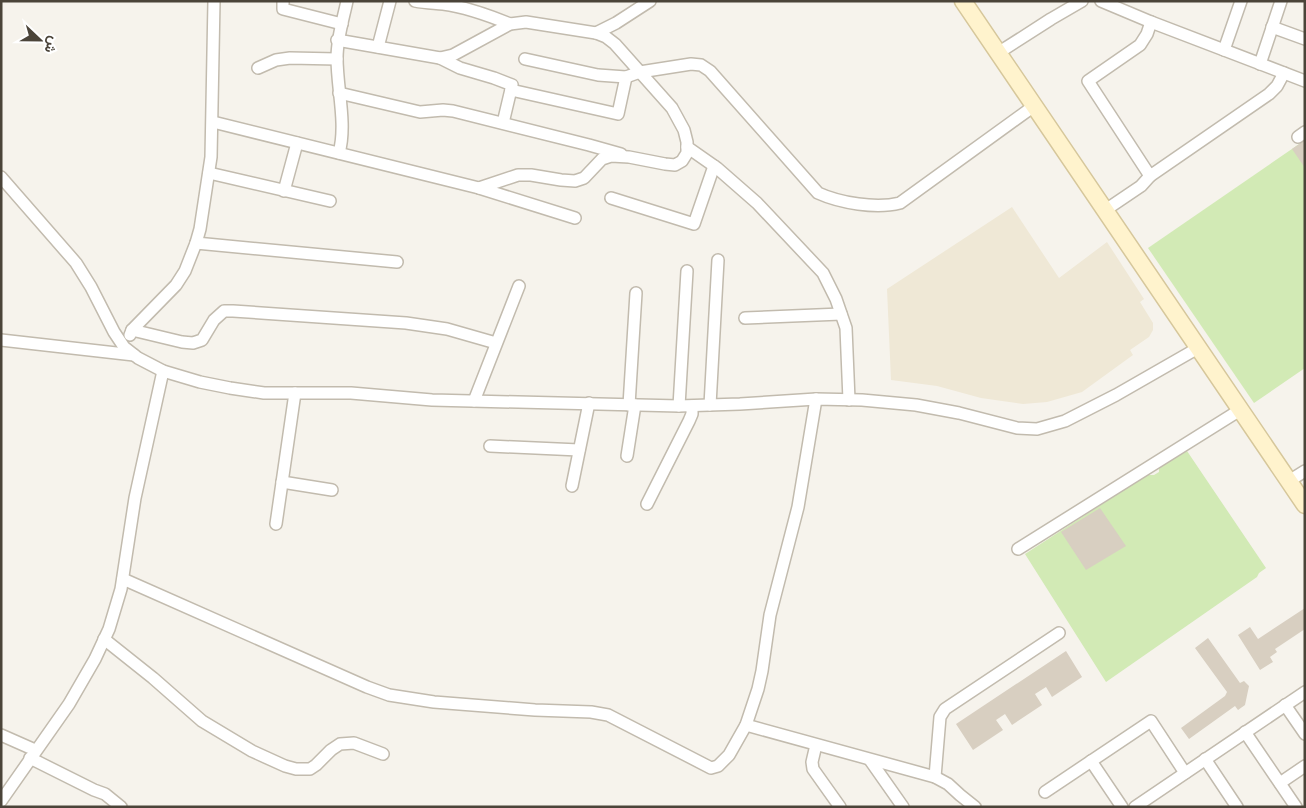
<svg xmlns="http://www.w3.org/2000/svg" width="1306" height="808" font-family="Poppins,Vazirmatn,sans-serif">
<style>
.education{fill:#efe8d6}
.green{fill:#d2eab5}
.building{fill:#d8cfc1}
.lines{fill:none;stroke-linecap:round;stroke-linejoin:round}
.street-casing{stroke:#c2bbae;stroke-width:14}
.secondary-casing{stroke:#d6c79b;stroke-width:19}
.street{stroke:#fff;stroke-width:11}
.secondary{stroke:#fff3cd;stroke-width:16}
</style>
<rect width="100%" height="100%" fill="#f6f3ec"/>
<!-- education -->
<path class="education" d="M1012 207 1059 278 1107 242 1144 299 1140 302 1153 323V330L1149 337 1130 350 1133 355 1082 392 1047 402 1023 404 981 398 937 386 891 380 887 289Z"/>
<!-- green -->
<g class="green">
<path d="M1305 140V368L1254 403 1148 248Z"/>
<path d="M1187 451 1266 568 1259 573 1257 577 1106 682 1025 554 1147 475H1154L1159 472V467Z"/>
</g>
<!-- building -->
<g class="building">
<path d="M1305 140V168L1292 149Z"/>
<path d="M1100 508 1126 546 1086 570 1061 532Z"/>
<path d="M1305 608V629L1275 649 1277 652 1270 657 1273 662 1260 670 1238 635 1250 627 1258 639Z"/>
<path d="M1208 638 1240 683 1244 681 1249 686 1245 705 1238 710 1235 706 1189 739 1181 728 1225 696 1227 692 1195 648Z"/>
<path d="M1066 651 1082 677 1052 697 1046 687 1035 694 1042 705 1012 725 1005 714 996 720 1003 730 973 750 956 724Z"/>
</g>
<g class="lines">
<defs>
<g id="street">
<path d="M283 1V9L342 24"/>
<path d="M415 1C425 3 433 3 443 4 466 7 488 15 510 24"/>
<path d="M1101 1 1151 22 1305 81"/>
<path d="M1151 22 1147 34 1140 45 1088 81 1150 176 1269 94 1277 86 1284 73"/>
<path d="M1272 27 1305 39"/>
<path d="M596 33 616 23 650 1"/>
<path d="M378 47 390 1"/>
<path d="M1224 50 1241 1"/>
<path d="M998 53 1051 19 1082 1"/>
<path d="M440 58 460 68 494 78 512 85 503 123"/>
<path d="M525 59 598 75 626 77 640 72 691 64 701 65 710 71 818 193C840 203 876 209 900 203L1034 106"/>
<path d="M1260 64 1281 1"/>
<path d="M258 68 276 60 290 58 337 59"/>
<path d="M511 90 618 114 626 77"/>
<path d="M339 93 420 112 443 110 453 111 589 145 621 154"/>
<path d="M213 122 479 188 518 175H531L561 180 575 181 584 178 602 159 611 156 629 157 665 164 675 165 682 161 687 153V142L684 130 672 108 615 44 606 37 596 33 526 22 510 24 453 55 440 58 337 40"/>
<path d="M1298 137 1305 132"/>
<path d="M687 147 717 168 757 203 823 273 836 299 846 328 849 400"/>
<path d="M339 153C347 124 337 89 337 58 337 38 343 20 347 1"/>
<path d="M209 173 330 201"/>
<path d="M1 177 76 263 91 287 114 332 124 347 138 358 163 371 200 382 230 388 264 393H351L432 400 679 406 740 404 816 399 862 400 916 405 959 413 1017 428 1037 429 1065 421 1116 395 1198 348"/>
<path d="M479 188 575 218"/>
<path d="M284 191 297 143"/>
<path d="M611 198 694 224 714 166"/>
<path d="M1104 211 1141 186 1150 176"/>
<path d="M196 243 397 262"/>
<path d="M745 318 841 314"/>
<path d="M132 330 182 342 193 343 202 340 214 320 224 311H233L406 323 447 329 496 343"/>
<path d="M130 335 132 330 176 285 185 271 196 243 200 229 211 157 214 1"/>
<path d="M1 340 134 355"/>
<path d="M474 401 519 286"/>
<path d="M629 405 636 293"/>
<path d="M710 405 718 260"/>
<path d="M679 406 687 271"/>
<path d="M490 446 579 450"/>
<path d="M627 456 635 405"/>
<path d="M1289 481 1305 471"/>
<path d="M282 482 332 490"/>
<path d="M572 486 589 403"/>
<path d="M647 504 689 421 692 414V406"/>
<path d="M276 524 295 393"/>
<path d="M1018 549 1240 410"/>
<path d="M123 579 367 687 389 695 434 702 535 710 591 712 608 715 711 768 718 766 729 755 746 725 758 689 762 671 770 615 798 507 816 399"/>
<path d="M104 639 153 678 202 721 252 751 285 766 296 769H310L316 765 331 750 340 744 354 743 383 754"/>
<path d="M1285 705 1305 734"/>
<path d="M746 725 935 777 948 784 960 795 975 807"/>
<path d="M1245 732 1296 807"/>
<path d="M1 735 35 750"/>
<path d="M816 745 812 762 813 769 840 807"/>
<path d="M30 758 94 790 105 794 121 807"/>
<path d="M1205 759 1237 807"/>
<path d="M870 760 903 807"/>
<path d="M1091 761 1122 807"/>
<path d="M935 777 940 717 945 709 1059 633"/>
<path d="M1280 783 1305 766"/>
<path d="M1045 792 1151 721 1185 773"/>
<path d="M1 801 69 704 95 659 109 629 121 589 135 498 163 371"/>
<path d="M1135 807 1305 692"/>
</g>
<path id="secondary" d="M963 1 1305 505"/>
</defs>
<!-- street casing -->
<use href="#street" class="street-casing"/>
<!-- secondary casing -->
<use href="#secondary" class="secondary-casing"/>
<!-- street -->
<use href="#street" class="street"/>
<!-- secondary -->
<use href="#secondary" class="secondary"/>
</g>
<!-- border -->
<rect width="1306" height="808" fill="none" stroke="#4b4439" stroke-width="5"/>
<!-- north arrow -->
<g transform="translate(40 40) rotate(112)" stroke="#ffffff" stroke-width="4" paint-order="stroke">
<path d="M0-4L9 19L0 12L-9 19Z" fill="#4b4439"/>
<text y="-8" font-size="14" font-weight="bold" text-anchor="middle" fill="#4b4439">ش</text>
</g>
</svg>
